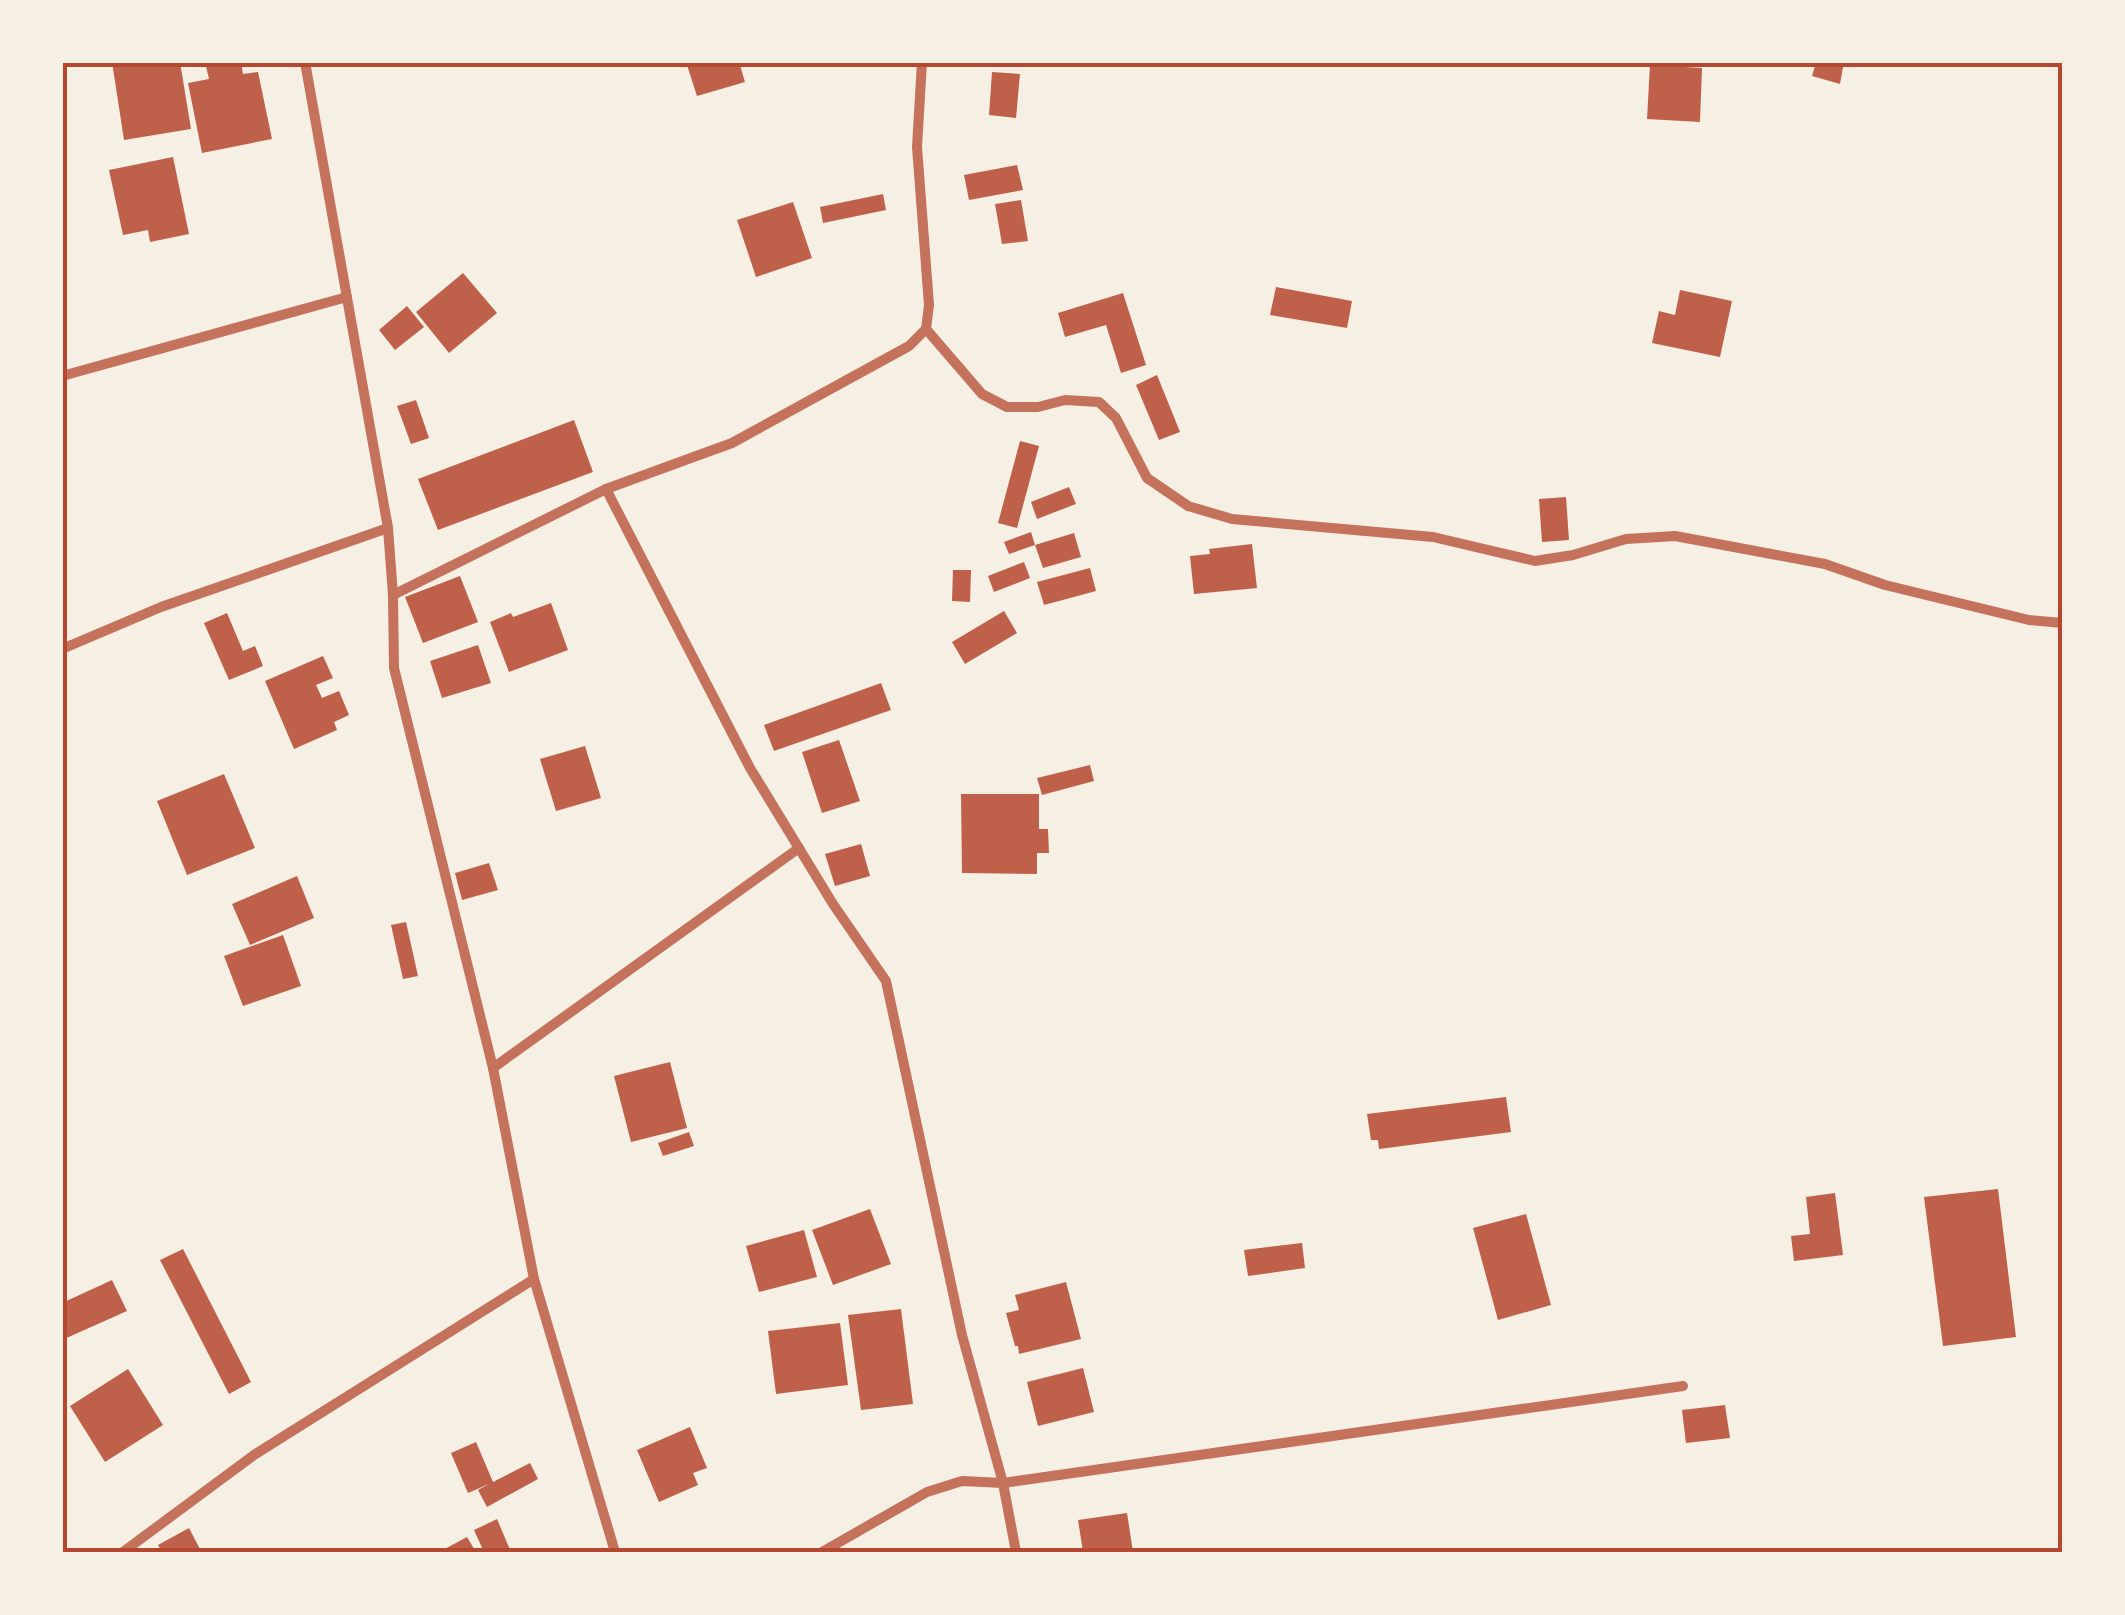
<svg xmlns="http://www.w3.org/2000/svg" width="2125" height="1615" font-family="'Golos Text',sans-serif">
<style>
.building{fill:#bf614a}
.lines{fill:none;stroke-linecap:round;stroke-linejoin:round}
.minor{stroke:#c5725c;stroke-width:10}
.neatline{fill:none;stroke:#b5482f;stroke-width:4}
</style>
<rect width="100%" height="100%" fill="#f6efe4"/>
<!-- building -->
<g class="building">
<path d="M112 62H180L191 129 124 140Z"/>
<path d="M205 62H241L243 74 258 72 272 139 202 153 188 83 209 79Z"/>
<path d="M686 62H739L745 82 697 96Z"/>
<path d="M1808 62H1844L1840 84 1812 76 1815 66Z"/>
<path d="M1650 65 1702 68 1700 122 1647 119Z"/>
<path d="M992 72 1020 74 1016 118 989 115Z"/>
<path d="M173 157 189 234 150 242 148 230 123 235 109 170Z"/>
<path d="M1017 165 1023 190 969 200 964 175Z"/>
<path d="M883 194 886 210 823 223 820 207Z"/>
<path d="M1021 200 1028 241 1002 244 995 204Z"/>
<path d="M793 202 812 258 756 277 737 220Z"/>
<path d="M463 273 497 313 449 353 416 312Z"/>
<path d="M1276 287 1352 301 1347 328 1270 315Z"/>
<path d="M1680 290 1732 301 1720 357 1652 343 1659 311 1675 315Z"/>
<path d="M1123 293 1146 365 1121 373 1106 325 1065 337 1058 313Z"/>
<path d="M407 306 424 327 395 350 379 330Z"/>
<path d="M1157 375 1180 432 1159 440 1136 385Z"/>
<path d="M416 400 429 438 411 444 397 406Z"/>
<path d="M574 420 593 472 438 530 418 479Z"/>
<path d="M1020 441 1039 446 1017 528 998 523Z"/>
<path d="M1069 487 1076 504 1037 519 1031 502Z"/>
<path d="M1566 497 1569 540 1542 542 1539 499Z"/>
<path d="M1031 532 1035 545 1009 554 1004 542Z"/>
<path d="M1074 533 1081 557 1043 568 1035 545Z"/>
<path d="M1252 544 1257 588 1194 594 1190 556 1210 554 1209 549Z"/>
<path d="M1024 562 1030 578 994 592 988 576Z"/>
<path d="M1090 568 1096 591 1044 605 1037 582Z"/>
<path d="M953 570H971L970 602 952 601Z"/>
<path d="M460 576 478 622 423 643 405 597Z"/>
<path d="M551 603 568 650 509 672 490 622 511 613 513 617Z"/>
<path d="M1004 611 1017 633 965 664 952 642Z"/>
<path d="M227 613 243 651 255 646 263 666 229 680 204 623Z"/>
<path d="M478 645 491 683 442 698 430 661Z"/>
<path d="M323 656 333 678 316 685 322 698 339 691 349 715 334 722 337 730 294 749 265 681Z"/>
<path d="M881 683 891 710 774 751 764 725Z"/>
<path d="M839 740 860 801 822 813 802 752Z"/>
<path d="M585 746 601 798 556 811 540 759Z"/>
<path d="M1090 765 1094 781 1042 795 1037 778Z"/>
<path d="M224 774 255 848 187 875 157 801Z"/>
<path d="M961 794H1039V829H1048L1049 853H1037V874L962 873Z"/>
<path d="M861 844 870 876 835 886 825 854Z"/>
<path d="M489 863 498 890 462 900 455 873Z"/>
<path d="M297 876 314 918 250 945 232 904Z"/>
<path d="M406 922 418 976 403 979 391 925Z"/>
<path d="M283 935 301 986 243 1006 224 956Z"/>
<path d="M670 1062 687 1128 631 1142 614 1076Z"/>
<path d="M1506 1097 1511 1132 1379 1149 1378 1140H1371L1367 1114Z"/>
<path d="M689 1132 694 1146 663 1156 658 1143Z"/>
<path d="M1998 1189 2016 1337 1943 1346 1924 1197Z"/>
<path d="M1835 1193 1843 1255 1794 1261 1791 1236 1810 1234 1806 1197Z"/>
<path d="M870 1209 891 1264 833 1285 812 1230Z"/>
<path d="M1526 1214 1551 1305 1498 1320 1473 1228Z"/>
<path d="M804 1230 817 1277 759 1292 746 1246Z"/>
<path d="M1302 1243 1305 1268 1248 1276 1244 1250Z"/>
<path d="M183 1249 251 1382 229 1394 160 1260Z"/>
<path d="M112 1280 127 1311 62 1340V1303Z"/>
<path d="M1066 1282 1081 1339 1019 1354 1018 1346H1015L1006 1313 1019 1310 1015 1295Z"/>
<path d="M901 1309 913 1404 861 1410 848 1315Z"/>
<path d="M840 1323 848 1385 776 1394 768 1331Z"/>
<path d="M1083 1368 1094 1412 1038 1426 1027 1382Z"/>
<path d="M128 1369 163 1425 105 1462 70 1406Z"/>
<path d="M1725 1405 1730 1438 1686 1443 1682 1410Z"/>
<path d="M690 1427 707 1468 693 1473 698 1485 659 1502 637 1450Z"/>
<path d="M476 1442 493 1482 530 1463 538 1479 487 1507 478 1490 489 1484 468 1493 451 1453Z"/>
<path d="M1127 1513 1133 1552H1083L1078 1520Z"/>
<path d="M497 1519 511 1552H484L474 1530Z"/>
<path d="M189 1528 201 1551 162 1552 158 1545Z"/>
<path d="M467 1537 476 1552H439Z"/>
</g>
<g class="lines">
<!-- minor -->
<g class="minor">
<path d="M305 62 388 528 393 595 394 668 493 1068 534 1279 615 1552"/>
<path d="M926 329 982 394 1007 407H1038L1065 400 1099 402 1116 418 1147 478 1188 506 1232 519 1433 537 1535 561 1573 555 1626 539 1675 536 1825 564 1885 585 2029 620 2062 623"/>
<path d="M62 376 347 297"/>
<path d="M606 489 750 768 833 904 886 981 962 1335 1003 1483 1016 1552"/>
<path d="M393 595 606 489 732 443 909 346 926 329 929 305 917 147 922 62"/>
<path d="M62 649 161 607 388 528"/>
<path d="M493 1068 799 848"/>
<path d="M123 1552 254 1455 534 1279"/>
<path d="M822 1552 927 1492 962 1481 1003 1483 1683 1386"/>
</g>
</g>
<!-- border -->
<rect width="2125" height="1615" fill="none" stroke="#f6efe4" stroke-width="130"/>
<rect x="65" y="65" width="1995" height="1485" class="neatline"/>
</svg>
